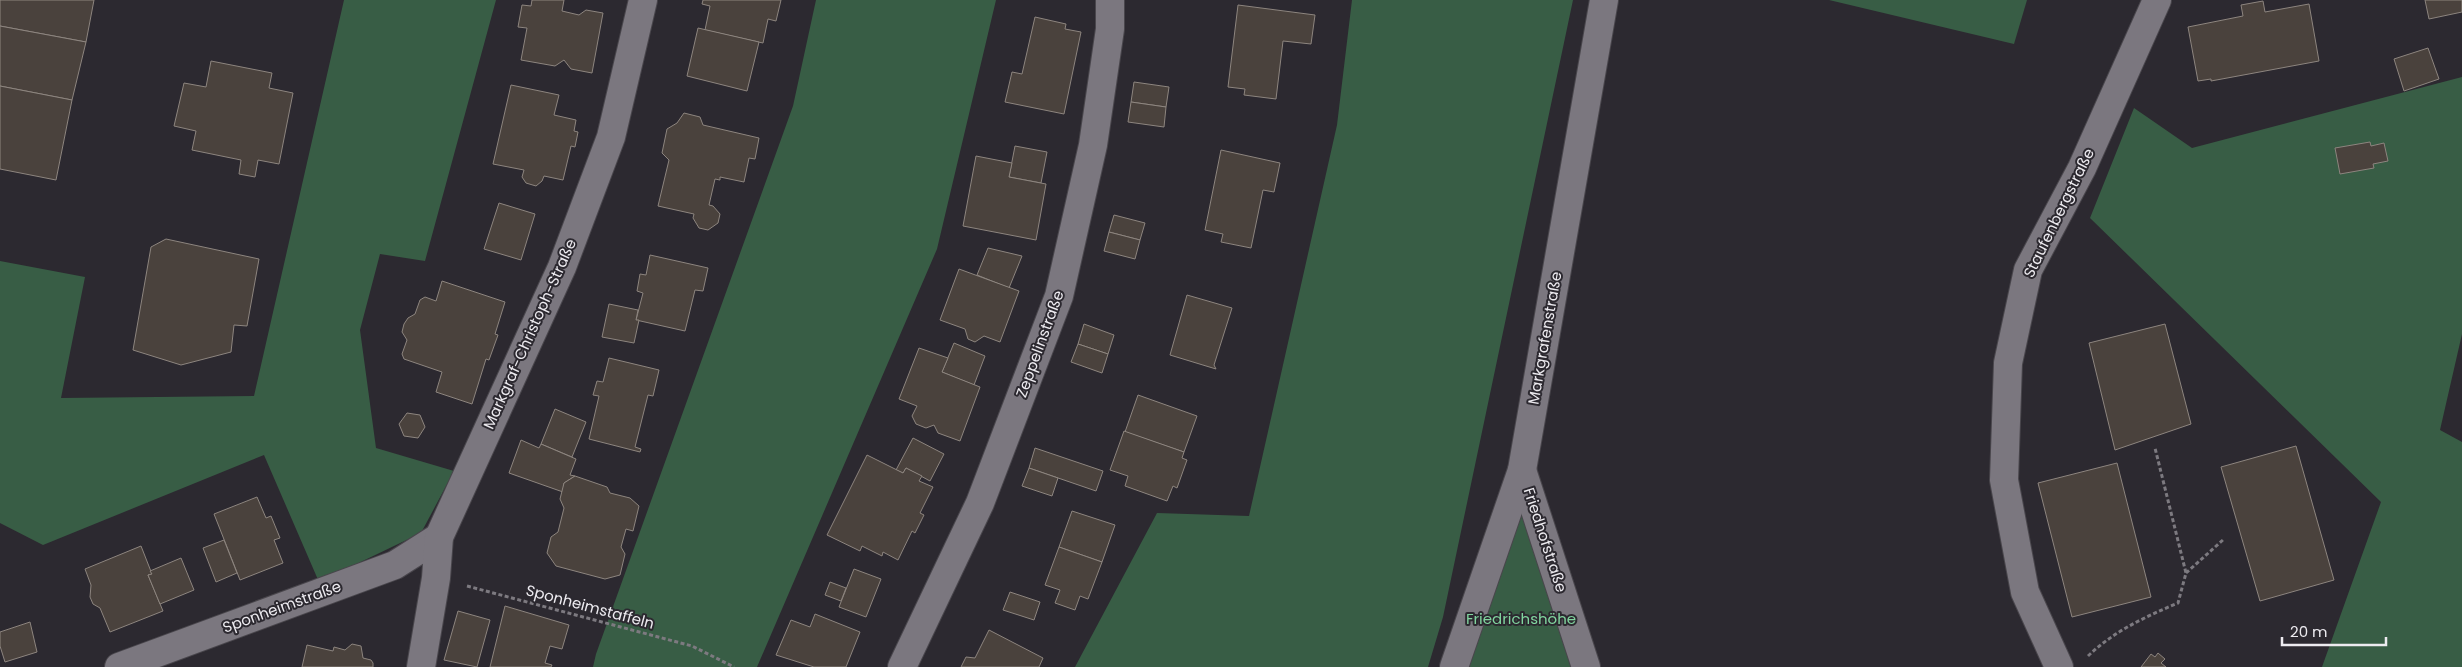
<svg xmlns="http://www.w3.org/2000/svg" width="2462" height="667" font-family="Poppins,sans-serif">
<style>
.green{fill:#385d45}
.building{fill:#4a423d;stroke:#8d857f}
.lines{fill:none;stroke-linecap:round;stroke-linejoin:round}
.minor-casing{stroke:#49464c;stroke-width:30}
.path{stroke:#7d7a80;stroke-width:3;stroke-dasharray:4 2.5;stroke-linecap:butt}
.minor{stroke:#7b777f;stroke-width:28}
.labels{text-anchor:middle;stroke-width:4;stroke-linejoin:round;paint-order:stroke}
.street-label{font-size:15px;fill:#edebf0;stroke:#2c2930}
.park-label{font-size:15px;fill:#81d59f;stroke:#2c2930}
</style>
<rect width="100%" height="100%" fill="#2c2930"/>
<!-- green -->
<g class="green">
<path d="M344 0H496L425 261 380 254 360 330 376 448 454 471 421 533 319 582 264 455 43 545 0 523V261L85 277 61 398 254 396Z"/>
<path d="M816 0H996L937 249 757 667H593L596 654 793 106Z"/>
<path d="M1352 0H1573L1443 617 1428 667H1075L1157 513 1249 516 1337 125Z"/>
<path d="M1829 0H2027L2014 44Z"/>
<path d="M2462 77V334L2440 430 2462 442V667H2322L2381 502 2090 218 2134 108 2192 148Z"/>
<path d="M1522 470 1586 667H1454Z"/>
</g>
<!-- building -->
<g class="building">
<path d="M0 0H94L86 42 0 26Z"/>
<path d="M532 0H564L562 11 579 15 586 10 603 13 592 73 571 69 564 60 555 66 521 60 527 28 518 27 522 5 531 6Z"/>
<path d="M703 0H781L776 21 768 19 763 43 705 30 710 6 702 4Z"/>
<path d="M2425 0H2462V12L2429 19Z"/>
<path d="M2263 1 2265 12 2309 4 2319 61 2211 81V79L2198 81 2188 27 2243 16 2241 5Z"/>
<path d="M1238 5 1315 15 1311 44 1283 41 1276 99 1244 95 1245 89 1228 87Z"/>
<path d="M1035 17 1066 24 1065 29 1081 32 1064 114 1005 102 1012 72 1022 74Z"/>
<path d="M0 26 86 42 72 100 0 86Z"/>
<path d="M698 28 759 42 747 91 687 76Z"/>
<path d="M2428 48 2439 79 2404 91 2394 59Z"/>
<path d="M211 61 272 73 269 88 293 93 279 164 258 160 255 177 239 174 241 160 192 150 196 131 174 126 184 83 206 87Z"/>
<path d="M1134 82 1169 87 1166 107 1131 102Z"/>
<path d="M511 85 559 95 554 115 576 120 574 131 578 132 575 147 571 146 563 180 544 176 542 181 536 186 526 183 522 177 524 170 493 164Z"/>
<path d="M0 86 72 100 56 180 0 169Z"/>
<path d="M1131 102 1166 107 1164 127 1128 122Z"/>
<path d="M684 113 700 117 703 125 759 138 755 159 749 158 744 182 720 177V180L715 179 709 205 713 206 720 214 718 223 708 230 699 228 693 218 694 214 658 206 669 160 662 153 667 129 677 123Z"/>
<path d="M2370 142 2371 146 2384 143 2388 161 2373 164 2374 168 2340 174 2335 148Z"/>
<path d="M1015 146 1047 152 1041 183 1009 177Z"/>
<path d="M1221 150 1280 163 1274 192 1263 190 1251 248 1221 242 1223 234 1205 230Z"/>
<path d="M976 156 1012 163 1009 177 1046 184 1036 240 963 226Z"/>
<path d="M499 203 535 214 521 260 484 249Z"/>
<path d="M1114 215 1145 223 1140 240 1109 232Z"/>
<path d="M1109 232 1140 240 1135 259 1104 251Z"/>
<path d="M166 239 259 259 247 326 234 325 231 352 181 365 133 350 151 247Z"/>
<path d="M988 248 1022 256 1009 288 977 275Z"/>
<path d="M650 255 708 268 703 291 695 290 685 331 636 320 643 293 637 291 640 274 646 275Z"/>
<path d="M959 269 1019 291 1000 342 984 336 975 342 968 339 965 329 940 320Z"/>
<path d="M442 281 505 302 495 334 498 335 489 360 486 359 472 404 436 392 442 372 404 359 402 354 407 340 402 332 404 324 408 318 415 314 420 300 425 297 436 301Z"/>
<path d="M1187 295 1232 308 1214 365 1216 369 1170 355Z"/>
<path d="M609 304 638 310 636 320H639L634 343 602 337Z"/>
<path d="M1084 324 1114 335 1108 354 1078 344Z"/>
<path d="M2165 324 2191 424 2115 450 2089 343Z"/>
<path d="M954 343 985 356 974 385 942 372Z"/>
<path d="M1078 344 1108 354 1102 373 1071 362Z"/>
<path d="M919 348 948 358 942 372 980 387 960 441 938 433 934 425 926 428 916 424 912 416 917 406 899 399Z"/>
<path d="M609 358 659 370 653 396 648 395 635 447 641 449 640 452 589 439 599 396 593 395 597 381 603 382Z"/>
<path d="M1138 395 1197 416 1184 452 1125 432Z"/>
<path d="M555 409 586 422 572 457 541 444Z"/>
<path d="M407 413 420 415 425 427 418 438 404 436 399 424Z"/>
<path d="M1124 431 1184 452 1182 458 1187 460 1177 488 1173 486 1167 501 1125 486 1128 476 1110 470Z"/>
<path d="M913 438 944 454 930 481 906 468 903 473 896 470Z"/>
<path d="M521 440 539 448 541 444 576 459 570 475 575 476 564 483 563 492 509 473Z"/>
<path d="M2296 446 2334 580 2260 601 2221 467Z"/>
<path d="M1035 448 1103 471 1096 491 1029 468Z"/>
<path d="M867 455 903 473 906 468 922 476 919 481 933 487 920 513 924 515 915 533 912 531 898 560 883 552 882 556 862 546 860 551 827 535Z"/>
<path d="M2117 463 2151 597 2072 617 2038 483Z"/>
<path d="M1029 468 1058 478 1052 496 1022 486Z"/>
<path d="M575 476 607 487 610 493 630 498 639 506 633 531 626 529 621 547 625 554 620 575 605 579 556 566 547 553 551 537 558 532 564 508 560 499 564 483Z"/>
<path d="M257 497 266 518 271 516 280 538 274 540 283 563 240 580 214 514Z"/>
<path d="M1072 511 1115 525 1102 562 1059 547Z"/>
<path d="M224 540 237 573 216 582 203 548Z"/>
<path d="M141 546 152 574 148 575 163 611 110 632 100 608 93 604 90 597 91 585 85 569Z"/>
<path d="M1059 547 1102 562 1088 599 1080 596 1075 610 1055 603 1060 590 1045 585Z"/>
<path d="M181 558 194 590 160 604 148 575 152 574 150 571Z"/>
<path d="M854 569 881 579 866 617 839 607Z"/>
<path d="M830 582 846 588 841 601 825 595Z"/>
<path d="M1010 592 1040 602 1034 620 1003 610Z"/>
<path d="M505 606 569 625 562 649 550 646 545 663 552 665 551 667H490Z"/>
<path d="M458 611 490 620 477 667 444 660Z"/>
<path d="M815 614 860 632 846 667H814L776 655 791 620 810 627Z"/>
<path d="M30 622 37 652 5 662 0 646V632Z"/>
<path d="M989 630 1043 658 1039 667H961L966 657 975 658Z"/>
<path d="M352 644 361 646 363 658 371 660 373 663V667H302L307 645 333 651 334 647 345 650Z"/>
<path d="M2158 653 2165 659 2161 663 2166 667H2141L2151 654 2155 657Z"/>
</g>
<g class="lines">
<defs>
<g id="minor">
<path d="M1522 470 1586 667"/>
<path d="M119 667 395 565 439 537"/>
<path d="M421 667 436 578 439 537 562 267 611 137 643 0"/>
<path d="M902 667 980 503 1059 296 1093 145 1110 29V0"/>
<path d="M1454 667 1522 470 1604 0"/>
<path d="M2059 667 2025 592 2004 480 2008 363 2028 270 2082 168 2157 0"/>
</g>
</defs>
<!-- minor casing -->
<use href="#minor" class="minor-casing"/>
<!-- path -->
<g class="path">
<path d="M2186 573 2224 539"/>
<path d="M467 586 692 646 734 667"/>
<path d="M2088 656C2114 631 2145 617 2178 603L2186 573 2155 448"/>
</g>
<!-- minor -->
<use href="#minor" class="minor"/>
</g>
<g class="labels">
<!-- street labels -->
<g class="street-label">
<text transform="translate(2059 213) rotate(-64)" y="5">Staufenbergstraße</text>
<text transform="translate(530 334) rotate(-66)" y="5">Markgraf-Christoph-Straße</text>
<text transform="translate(1545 338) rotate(-80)" y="5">Markgrafenstraße</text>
<text transform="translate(1040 344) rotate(-70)" y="5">Zeppelinstraße</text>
<text transform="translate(1545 540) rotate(72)" y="5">Friedhofstraße</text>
<text transform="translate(282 607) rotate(-20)" y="5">Sponheimstraße</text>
<text transform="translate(590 607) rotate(15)" y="5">Sponheimstaffeln</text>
</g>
<!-- park labels -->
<g class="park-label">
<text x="1521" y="624">Friedrichshöhe</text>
</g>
</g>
<!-- scale -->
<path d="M2282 637v8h104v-8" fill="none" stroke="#edebf0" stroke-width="2.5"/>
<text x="2290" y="637" font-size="15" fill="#edebf0" stroke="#2c2930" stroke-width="4" paint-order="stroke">20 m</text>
</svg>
